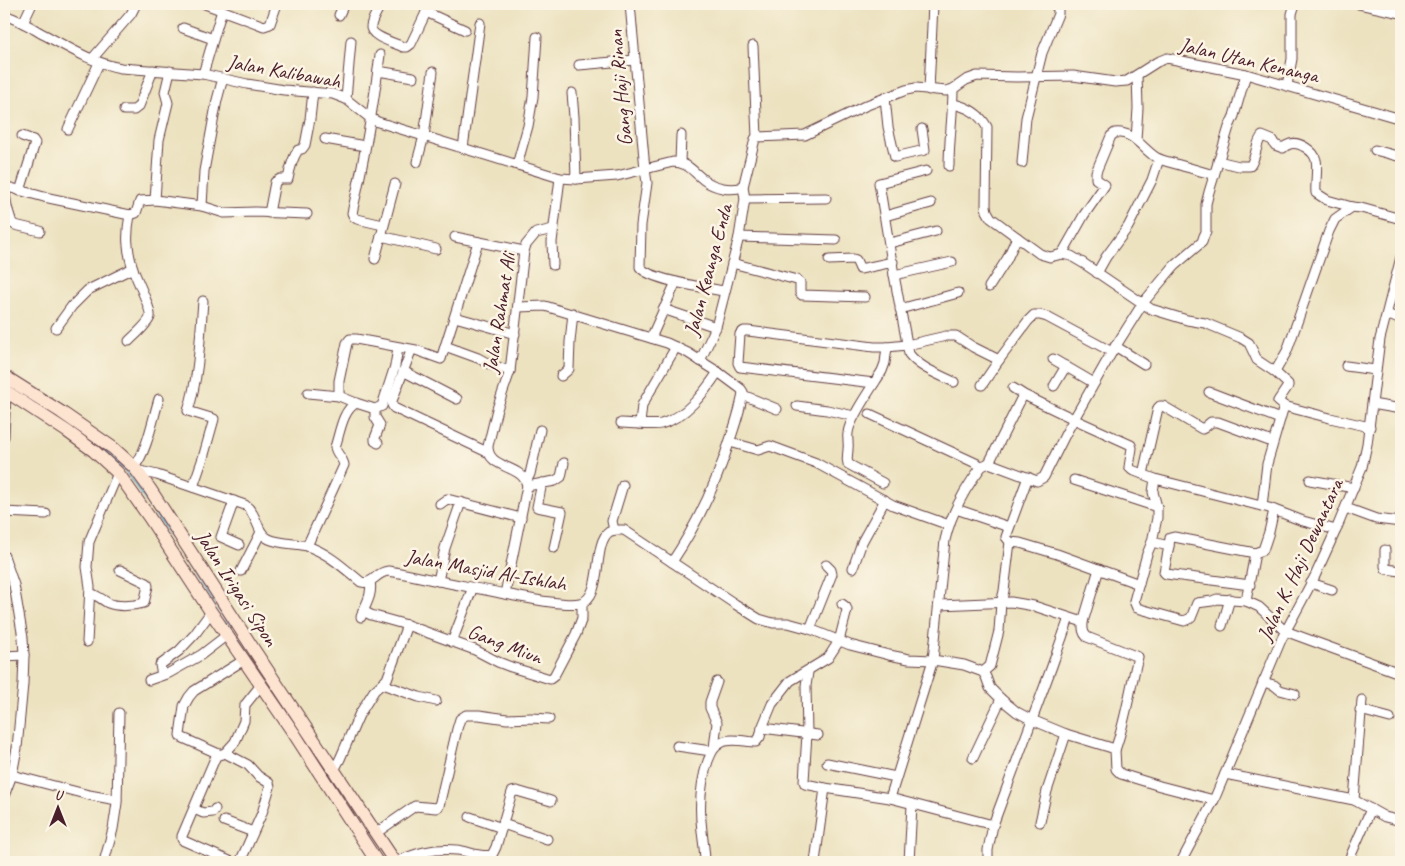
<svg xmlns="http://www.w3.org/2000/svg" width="1405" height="866" font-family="Caveat,sans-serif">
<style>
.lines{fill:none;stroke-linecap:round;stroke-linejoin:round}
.stream{stroke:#58a5d1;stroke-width:2.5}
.street-casing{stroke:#623c41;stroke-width:11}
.secondary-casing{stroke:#623c41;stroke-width:14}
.street{stroke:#fff;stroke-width:9}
.secondary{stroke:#fde4d1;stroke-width:12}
.labels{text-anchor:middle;stroke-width:5;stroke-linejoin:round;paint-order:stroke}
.street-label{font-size:21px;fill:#4a1f2b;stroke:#fcf5e5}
</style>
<rect width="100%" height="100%" fill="#fcf5e5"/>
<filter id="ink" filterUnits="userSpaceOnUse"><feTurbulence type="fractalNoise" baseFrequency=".02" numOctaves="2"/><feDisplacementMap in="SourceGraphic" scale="10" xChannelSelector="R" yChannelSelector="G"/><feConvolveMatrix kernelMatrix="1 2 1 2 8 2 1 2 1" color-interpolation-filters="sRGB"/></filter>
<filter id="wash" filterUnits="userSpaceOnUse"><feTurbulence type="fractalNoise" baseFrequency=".0096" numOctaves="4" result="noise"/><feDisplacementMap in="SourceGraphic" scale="20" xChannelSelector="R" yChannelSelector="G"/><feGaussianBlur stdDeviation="1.12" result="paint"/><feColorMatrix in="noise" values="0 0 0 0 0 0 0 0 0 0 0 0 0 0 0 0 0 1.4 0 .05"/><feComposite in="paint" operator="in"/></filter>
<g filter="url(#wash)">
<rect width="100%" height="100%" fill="#ece2c0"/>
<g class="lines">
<!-- stream -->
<path class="stream" d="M91 440 102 448 126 471 158 517 349 805 385 862"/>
</g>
</g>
<g filter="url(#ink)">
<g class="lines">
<defs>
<g id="street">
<path d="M205 4 264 26 270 24 277 4"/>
<path d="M381 4C378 10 372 19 371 26 369 36 395 43 403 47H407L411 44 430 4"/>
<path d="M630 4 645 169 647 183 641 225 640 267C649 280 707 288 724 291"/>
<path d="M1359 4 1401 13"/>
<path d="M426 12 465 30"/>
<path d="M4 15C16 19 28 25 39 32 66 46 92 63 121 68L203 74 247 84 284 90 333 94 346 99 370 118 378 122 560 178 576 179 617 176 673 162C688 162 693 172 704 180 715 188 730 191 743 187L755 139 757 137 805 135 867 105 906 90 916 88 946 91 953 89 966 80 977 76 1017 77 1073 76 1115 82 1127 81 1157 62 1167 58 1246 74 1401 119"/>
<path d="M339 15 344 4"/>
<path d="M23 23 32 4"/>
<path d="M183 28 213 39"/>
<path d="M753 46 757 137"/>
<path d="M380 55C373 108 364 161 352 213L354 217 357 219 383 225"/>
<path d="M92 59 131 14 136 4"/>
<path d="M579 65 635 60"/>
<path d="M378 71 413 77"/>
<path d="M203 74 222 10"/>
<path d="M1287 85 1292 59V14L1295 4"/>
<path d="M929 90 933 4"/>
<path d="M572 93 574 117 576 179"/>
<path d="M885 98 888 127 895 157 925 150 922 129"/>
<path d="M346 99 351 41"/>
<path d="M953 104C968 107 979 113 987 127L986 206 987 211 991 218 1040 254 1050 257 1062 254 1071 256 1083 263 1151 309 1187 320 1205 323 1241 338 1249 343 1257 360 1275 372 1288 384V386L1278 401 1284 406 1267 464 1262 506"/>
<path d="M124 110H134L139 106 153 70"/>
<path d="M68 129 99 63"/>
<path d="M325 139 365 146"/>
<path d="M1136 140 1138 108 1137 75"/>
<path d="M463 148 480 23"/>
<path d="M1375 150 1401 157"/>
<path d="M1218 161 1239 166H1250C1257 157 1255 144 1262 136L1272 140 1275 145 1283 148C1285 146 1287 145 1290 144 1299 141 1314 151 1316 160 1318 167 1315 184 1316 193L1327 200 1352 207"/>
<path d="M417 162 424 136 433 72"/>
<path d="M680 162 681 135"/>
<path d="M1022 163 1026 118 1042 53 1058 14V9L1054 4"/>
<path d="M517 165 528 126 533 97 537 37"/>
<path d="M949 166C949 140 953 115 953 89"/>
<path d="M926 171 879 183 894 275 909 354C920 368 938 374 954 382"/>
<path d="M4 186 44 197 130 215"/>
<path d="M4 186 7 207 12 223 15 225 40 231"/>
<path d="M20 191 35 143 33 140 22 136"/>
<path d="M745 199 826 198"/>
<path d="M155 200 202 206 224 213 255 212 307 214"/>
<path d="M202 206 204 171 217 100 223 78"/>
<path d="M269 213 275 182 280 179H288C290 168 292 159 298 150L302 149 305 145 310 119 313 92"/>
<path d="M885 216 931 203"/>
<path d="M381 236 436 249"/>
<path d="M455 237 524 251"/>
<path d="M739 237 836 240"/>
<path d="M890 243 936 231"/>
<path d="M1062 254 1084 215 1105 185 1096 179V172L1111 136 1115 133C1134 131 1143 150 1157 158 1163 161 1170 162 1176 164 1189 168 1201 171 1214 175"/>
<path d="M375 259 395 184"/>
<path d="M829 260 853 259 856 260 860 269 893 262"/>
<path d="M732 263 797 280 800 282V293L802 295 865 297"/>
<path d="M553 265 552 242 560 178"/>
<path d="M1097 273 1106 257 1128 227 1152 180 1159 159"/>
<path d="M894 275 952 262"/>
<path d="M989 287 1007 259 1017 237"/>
<path d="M518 307 545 306 667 343 688 353 718 372"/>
<path d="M663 309 716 327"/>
<path d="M900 309 958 293"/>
<path d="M1387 314 1401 320"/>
<path d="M455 317 515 334"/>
<path d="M56 328 72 306 88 290 133 268"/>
<path d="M651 338 676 282"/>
<path d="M129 341C135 335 148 324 150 317 152 310 136 278 133 269 127 250 126 235 130 215L136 213 140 201 155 200 159 140 168 103 165 92 170 71"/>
<path d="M445 346 478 358 491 365 510 371"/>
<path d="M1115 346 1144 364"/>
<path d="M411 351 392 401V405L394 408 487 452"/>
<path d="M1053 359 1094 383"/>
<path d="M700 361 716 327 739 237 745 199 743 187"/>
<path d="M1346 366 1375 370"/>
<path d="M403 371 457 399"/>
<path d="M1275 372 1287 351 1329 231 1335 219 1352 207 1361 208 1401 219"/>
<path d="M561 376 569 369 570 342 573 313"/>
<path d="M874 383 740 367 738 363 740 334 744 331H748L874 347H887L907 345 946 336H956L973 347 999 360 1028 321 1034 315H1040L1047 317 1112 352"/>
<path d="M982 385 999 360"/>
<path d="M1054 386 1066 366"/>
<path d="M1013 388 1024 395 1078 421 1131 445 1132 448 1129 467 1132 470 1155 479 1269 508 1303 521 1336 530"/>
<path d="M1209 392 1280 419"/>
<path d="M308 393 339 396 356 403"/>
<path d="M743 395 777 409"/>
<path d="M339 396V381L347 343 350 339H356L416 350 441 359 478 242"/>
<path d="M1372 404 1401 409"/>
<path d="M797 406 827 410 854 416"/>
<path d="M1284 406 1330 418 1370 427"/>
<path d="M375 409V417L380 425 375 438V441L378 443"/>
<path d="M870 414 982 466"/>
<path d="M621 423C631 423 652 426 661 424 686 417 704 393 718 372L741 389 743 392C741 408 736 422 731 437 717 482 698 523 672 562"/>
<path d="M640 424 642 405 676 347"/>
<path d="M4 437 6 391"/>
<path d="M730 442 758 450 770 446 816 463 893 505 949 525"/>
<path d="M989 463 1023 395"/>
<path d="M134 467C147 452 153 418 159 399"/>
<path d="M136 470 157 475 245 505C258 514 256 533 269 539 279 544 295 543 307 546 328 553 344 568 361 582 373 585 376 572 388 571 402 573 415 576 429 579 458 585 487 590 515 596 531 599 565 606 580 603 604 598 592 544 609 532 614 529 618 530 624 530L735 604 759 619 773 623H788L810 629 850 645 889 655 909 659 933 660 964 665 983 672 986 677 990 688 1001 699 1017 712 1032 720 1066 734 1112 748 1115 750 1116 769 1121 774 1160 786 1214 800"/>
<path d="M1143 474 1158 408 1160 406H1163L1202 429 1204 428 1211 422H1218L1272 442"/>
<path d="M1155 479 1153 492 1157 507V518L1152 542 1169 546 1170 538 1174 537 1255 553 1263 550 1269 532 1274 510"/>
<path d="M527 480 530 474 540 430"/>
<path d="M1074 480 1157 507"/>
<path d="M1310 480 1354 488"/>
<path d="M542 483 537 507 562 512 554 548"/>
<path d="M883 483 848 464C846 458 848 455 848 449 849 444 847 438 848 433 849 419 874 384 882 371L885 363 887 347"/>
<path d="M527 486 555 481 561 477 564 463"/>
<path d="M193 487 203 458 214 419 188 411C199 376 200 338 203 301"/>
<path d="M234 501 221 537 239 545"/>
<path d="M440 504 447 499 521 518"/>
<path d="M1346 508 1376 519 1401 522"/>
<path d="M956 509 1009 527"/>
<path d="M4 512 46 514"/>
<path d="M614 530 612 521 623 485"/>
<path d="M1010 542 1006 537 1028 477"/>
<path d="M1152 542 1147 554 1134 601 1137 608 1184 621 1191 618 1197 603 1212 601 1217 599 1246 601 1259 607 1285 631 1394 671 1398 669 1401 665"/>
<path d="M307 546 344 465C343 458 336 454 335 447 340 433 342 411 356 403L375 409 382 406 395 366 398 348"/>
<path d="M1169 546 1164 572 1166 574 1250 585"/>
<path d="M1385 550V566L1386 569 1401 571"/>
<path d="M4 556 14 585 23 638 24 655 23 684 17 748 12 775 4 796"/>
<path d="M853 568 862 542 885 500"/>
<path d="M241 571 261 532"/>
<path d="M438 581 445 548 461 502"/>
<path d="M1311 583 1332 590"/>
<path d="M90 593C97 595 101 599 108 603 117 607 134 606 144 603L148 586 147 583 120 570"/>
<path d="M505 594 527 486C524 464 487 470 488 446L497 409 510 371 524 251 526 245 536 233 553 229"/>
<path d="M1246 601 1255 553"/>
<path d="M939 605 1011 602 1034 606 1083 622C1083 628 1082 632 1087 637L1138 657C1130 688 1126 720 1115 750"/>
<path d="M363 611 371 615 407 625 475 650 498 662 511 667 550 679 554 676 576 634 582 618V603"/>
<path d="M361 617C365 605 373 595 370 582"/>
<path d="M1083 622 1099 569"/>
<path d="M1222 626 1230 599"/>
<path d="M810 629 832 574 831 570 826 565"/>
<path d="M87 642 90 587 87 567 89 542 118 473"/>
<path d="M452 642 473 587"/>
<path d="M4 656 24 655"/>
<path d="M808 672 806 686 807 734 804 781 805 784 825 788 890 798 993 825"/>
<path d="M983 672 990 666 999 631 1001 603 1004 591 1010 542 1020 543 1057 554 1139 584"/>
<path d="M162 675 160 665 179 651 195 634 211 612"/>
<path d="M149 680 169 673 201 655 227 635"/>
<path d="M1263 682 1274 685 1280 690 1295 694"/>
<path d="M382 684 419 697 436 701"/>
<path d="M1360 710 1390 718"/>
<path d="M762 728 818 735"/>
<path d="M677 746 711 751"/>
<path d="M714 748 717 723 710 708V702L717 682"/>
<path d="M225 753 248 765 258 776 269 783 270 787 262 813 240 862"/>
<path d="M219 754 181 737 180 735 184 706 189 697 194 691 244 660"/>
<path d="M973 758 1001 699"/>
<path d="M827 763 896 777"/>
<path d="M334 770 340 759 359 715 374 691 387 679 407 625"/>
<path d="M1225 774 1354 800 1385 817 1401 821"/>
<path d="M12 775 89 795 117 800"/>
<path d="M890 798 933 660 945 540C951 514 966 487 982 466L989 463 1037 481 1044 477 1066 433 1112 352 1143 303 1174 266 1202 242 1204 236 1206 232V204L1209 192 1229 127 1234 116 1246 74"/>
<path d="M1354 800 1362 700"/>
<path d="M194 809 203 813 213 812 215 809"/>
<path d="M470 817 502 828"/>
<path d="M224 821 253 832"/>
<path d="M1040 822 1047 791 1066 734"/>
<path d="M503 824 547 839"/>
<path d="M376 833 415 806 436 808 439 806 457 729 460 719 466 715H479L507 719 531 718 549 719"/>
<path d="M104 862 113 829 117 803 119 713"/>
<path d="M232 862 184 841 182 839V836L216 756 225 753 235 742 244 721 245 705 261 685"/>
<path d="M395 862C417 853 432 848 457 850 468 851 481 858 492 855L496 847 512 792 517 791 551 801"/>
<path d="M705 862C705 851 703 842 702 831 699 807 700 784 708 761 711 754 713 747 721 743 730 737 745 742 756 742L760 737 762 728 772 704 790 681 828 658 839 641 847 610 846 607 842 604"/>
<path d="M815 862 825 788"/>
<path d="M909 862 912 805"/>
<path d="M988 862V850L993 825 1052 666 1069 618"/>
<path d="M1181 862 1214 800 1281 640 1315 576 1336 530 1362 467 1367 444 1380 339 1401 257"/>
<path d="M1348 862 1371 809"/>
</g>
<g id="secondary">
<path d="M4 376 61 412 113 448 134 467 150 489 256 653 395 862"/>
<path d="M4 390 68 432 94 451 118 473 149 517 211 612 295 735 377 862"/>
</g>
</defs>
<!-- street casing -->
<use href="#street" class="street-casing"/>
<!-- secondary casing -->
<use href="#secondary" class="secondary-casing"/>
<!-- street -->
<use href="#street" class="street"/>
<!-- secondary -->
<use href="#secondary" class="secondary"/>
</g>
</g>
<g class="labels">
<!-- street labels -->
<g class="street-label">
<text transform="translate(1249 60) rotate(13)" y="7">Jalan Utan Kenanga</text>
<text transform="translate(284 71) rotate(10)" y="7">Jalan Kalibawah</text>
<text transform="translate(620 88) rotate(-95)" y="7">Gang Haji Rinan</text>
<text transform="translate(708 270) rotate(-75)" y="7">Jalan Keanga Enda</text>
<text transform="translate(499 313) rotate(-81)" y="7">Jalan Rahmat Ali</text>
<text transform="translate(1300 560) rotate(-65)" y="7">Jalan K. Haji Dewantara</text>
<text transform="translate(486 570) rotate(10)" y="7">Jalan Masjid Al-Ishlah</text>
<text transform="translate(237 588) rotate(57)" y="7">Jalan Irigasi Sipon</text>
<text transform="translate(505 644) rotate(21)" y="7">Gang Miun</text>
</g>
</g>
<!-- margin -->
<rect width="1405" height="866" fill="none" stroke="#fcf5e5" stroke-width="20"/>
<!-- north arrow -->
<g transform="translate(58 808)" stroke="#fcf5e5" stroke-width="4" paint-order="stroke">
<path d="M0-4L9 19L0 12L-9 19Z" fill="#4a1f2b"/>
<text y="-8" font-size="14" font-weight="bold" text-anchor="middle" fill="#4a1f2b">U</text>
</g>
</svg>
